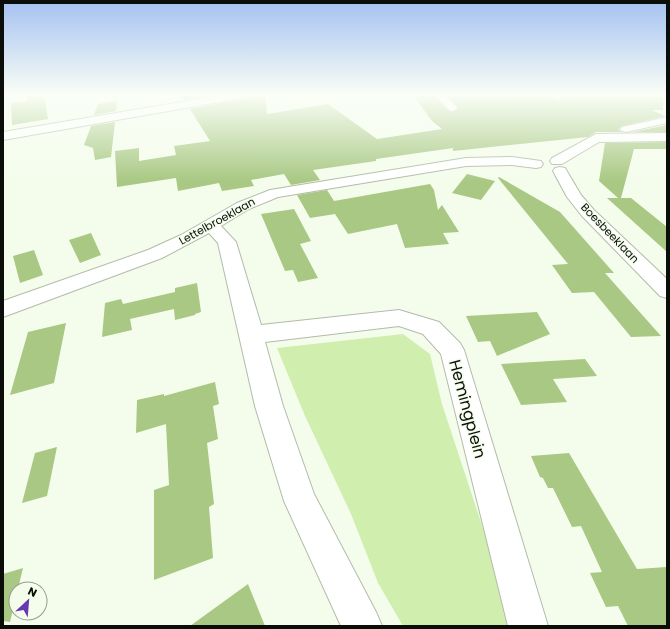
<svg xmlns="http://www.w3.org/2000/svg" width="670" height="629" font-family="Poppins,sans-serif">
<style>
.green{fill:#d0eeae}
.building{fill:#a8c883}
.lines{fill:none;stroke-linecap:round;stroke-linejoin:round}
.minor-casing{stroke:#b3bbab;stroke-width:2}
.minor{fill:#fff;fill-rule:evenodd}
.labels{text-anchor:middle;stroke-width:3;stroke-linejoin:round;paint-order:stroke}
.far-street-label{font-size:11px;fill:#0b0d08;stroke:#f4fdec}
.near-street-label{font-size:16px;fill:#0b0d08;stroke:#f4fdec}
</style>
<rect width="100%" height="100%" fill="#f4fdec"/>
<!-- green -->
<path class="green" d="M403 334 430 354 442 404 499 577 511 626H403L378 583 351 514 305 416 277 348Z"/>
<!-- building -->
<g class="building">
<path d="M27 94H44L48 119 12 125 11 103 27 101Z"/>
<path d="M180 94H218L184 100Z"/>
<path d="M253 94H265L267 114 328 104 377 139 442 129 432 121 413 95H433L448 111 453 112 459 108 447 95 547 94 558 101 563 97 561 94H617L663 97V110H652L665 116 622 126 618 129 621 132H596L588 137 453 151V148L376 159V161L313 170 320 180 291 185 284 174 251 180 254 186 222 191 219 183 178 191 176 178 117 187 115 151 139 148V161L176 155 174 146 210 141 190 109 248 98Z"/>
<path d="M117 101 116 111 94 115 98 104Z"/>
<path d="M115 122 111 157 95 160 93 148 84 145 91 126Z"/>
<path d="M667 125V132H633Z"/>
<path d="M667 142V149H634L621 198H631L667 227V252L607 198H618L599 181 605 143Z"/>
<path d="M467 174 495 181 481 200 452 193Z"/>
<path d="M499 177 560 212 614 273H605L661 336 631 337 594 292 572 293 552 265 568 264 498 178Z"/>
<path d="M430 184 434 190 438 210 442 205 459 232 443 233 449 244 405 248 397 224 348 234 335 214 310 218 297 195 327 190 334 201Z"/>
<path d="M294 209 311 241 300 244 318 278 298 282 293 270 285 271 261 214Z"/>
<path d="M91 233 101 255 80 263 69 240Z"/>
<path d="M34 250 43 275 20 283 13 256Z"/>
<path d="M197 283 201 312 195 314V315L175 320 174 309 130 319 132 330 102 337 105 303 121 299 123 304 175 292V288Z"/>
<path d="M537 312 550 334 497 356 490 341 478 342 466 316Z"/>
<path d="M66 323 54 383 10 395 28 332Z"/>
<path d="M585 359 597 376 553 379 567 402 521 405 501 364Z"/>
<path d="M215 382 219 404 213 406 218 439 207 443 214 504 209 507 213 558 154 580V490L169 485 166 424 136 433 137 400 164 394V396Z"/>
<path d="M57 447 47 496 22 503 35 453Z"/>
<path d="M569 453 637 569 667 567V626H628L618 606 606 607 590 573 602 572 581 526 572 527 553 488H548L543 478 540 477 531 456Z"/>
<path d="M23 568 18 589H16V597L10 622 3 621V574Z"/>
<path d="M248 584 265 626H190Z"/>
</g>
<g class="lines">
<defs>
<g id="minor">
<path d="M229 94H252L248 97 3 140V132Z"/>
<path d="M434 94H444L458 108 453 111 449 110Z"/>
<path d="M548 94H559L562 97 557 100Z"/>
<path d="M667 117V123L626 132 622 131 620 129 622 127Z"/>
<path d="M667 133V141L599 142 562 164H552L550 161 552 158 596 134Z"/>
<path d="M512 157 541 161 543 164 541 167 536 168 512 165 466 166 278 197 249 209 221 226 236 242 261 325 399 310 439 322 460 343 464 350 548 626H508L441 354 423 334 399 326 265 342 283 406 314 494 376 612 382 626H341L284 501 255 406 218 243 209 233 162 258 3 317V301L148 250 181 235 237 203 270 190 466 158Z"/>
<path d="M560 167 565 168 581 195 594 210 667 279V298L660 296 582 216 567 197 553 171 555 168Z"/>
</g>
</defs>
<!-- minor casing -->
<use href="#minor" class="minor-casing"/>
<!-- minor -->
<use href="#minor" class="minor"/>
</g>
<!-- sky -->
<linearGradient id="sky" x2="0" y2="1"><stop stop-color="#a4c1f1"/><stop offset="0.52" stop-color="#fafef6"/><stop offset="1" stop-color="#fafef6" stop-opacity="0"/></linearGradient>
<rect width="670" height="182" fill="url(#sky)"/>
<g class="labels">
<!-- far-street labels -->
<g class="far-street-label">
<text transform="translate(217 221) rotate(-29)" y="4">Lettelbroeklaan</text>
<text transform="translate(610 233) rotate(46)" y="4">Boesbeeklaan</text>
</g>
<!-- near-street labels -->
<g class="near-street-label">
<text transform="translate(468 409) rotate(75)" y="6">Hemingplein</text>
</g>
</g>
<!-- border -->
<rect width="670" height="629" fill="none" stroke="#0b0d08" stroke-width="8"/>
<!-- north arrow -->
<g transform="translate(28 601) rotate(26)"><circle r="19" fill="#f4fdec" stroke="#979d91"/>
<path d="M0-3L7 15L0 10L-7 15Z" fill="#6738af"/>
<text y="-6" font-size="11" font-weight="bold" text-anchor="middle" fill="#0b0d08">N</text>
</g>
</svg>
